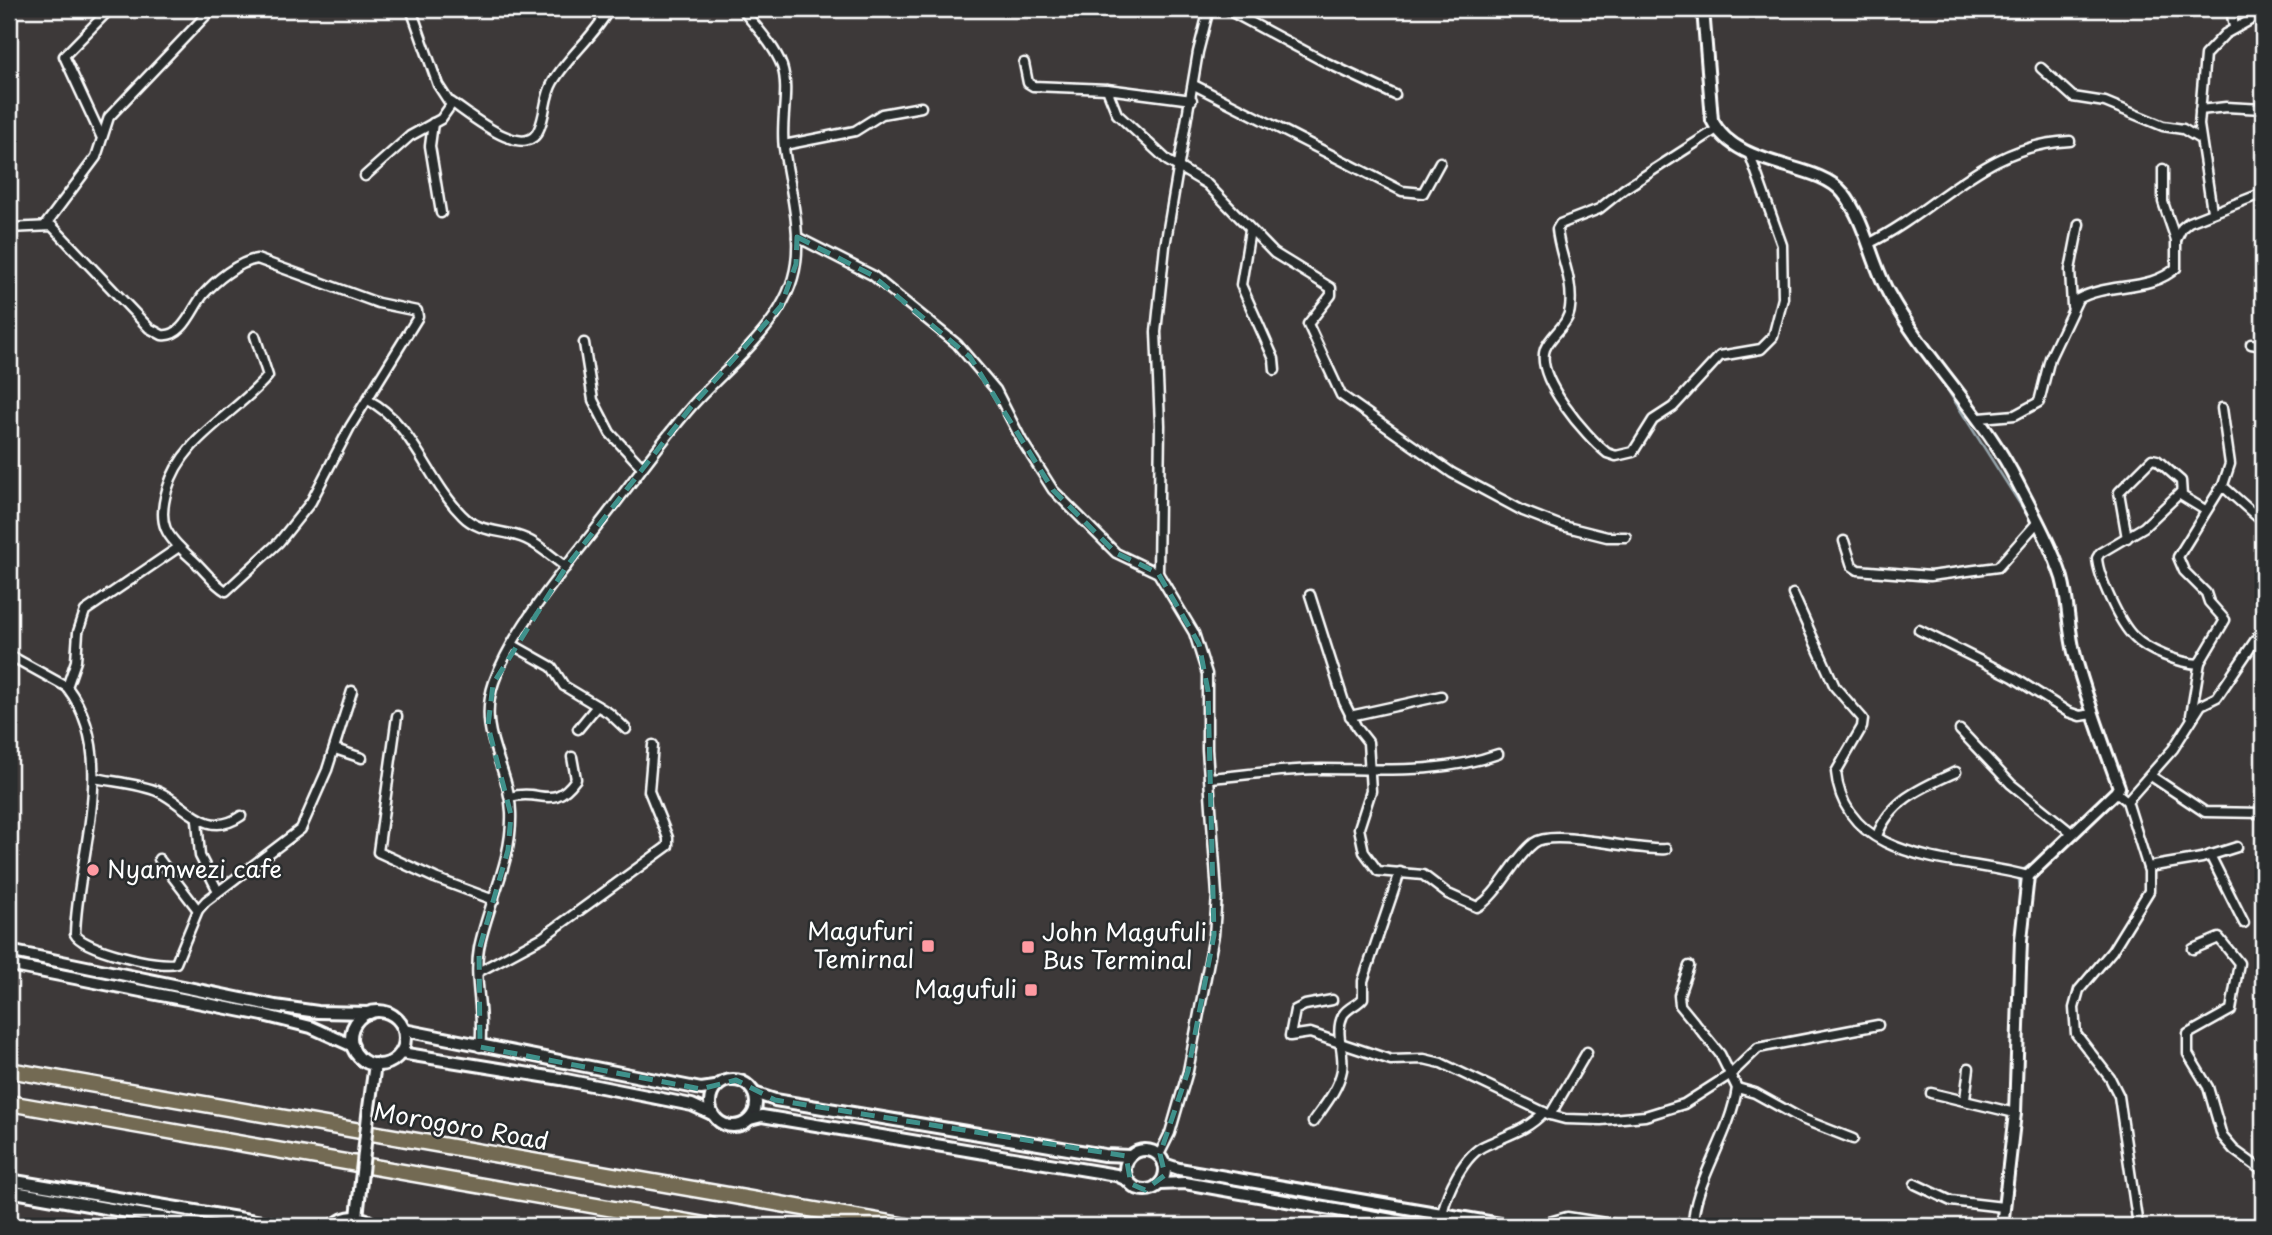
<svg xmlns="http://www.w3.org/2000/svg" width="2272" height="1235" font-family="'Playpen Sans',sans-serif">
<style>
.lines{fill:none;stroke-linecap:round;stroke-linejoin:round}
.stream{stroke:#96a5ac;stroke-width:2.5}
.street-casing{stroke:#fff;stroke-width:13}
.secondary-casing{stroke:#fff;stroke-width:16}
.highway-casing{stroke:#fff;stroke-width:19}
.street{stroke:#2a2d2e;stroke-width:8}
.secondary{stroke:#2a2d2e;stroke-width:10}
.highway{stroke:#736b52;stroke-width:14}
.secondary-bridge-casing{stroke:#fff;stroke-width:16;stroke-linecap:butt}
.secondary-bridge{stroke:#2a2d2e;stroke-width:10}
.marked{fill:none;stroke:#3f918b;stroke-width:5;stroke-dasharray:14 9;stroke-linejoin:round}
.poi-dot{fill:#ff9aa2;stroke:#2a2d2e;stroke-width:2.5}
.labels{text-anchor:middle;stroke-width:5;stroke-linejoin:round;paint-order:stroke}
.poi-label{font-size:24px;fill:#fff;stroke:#2a2d2e;text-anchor:start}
.street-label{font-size:24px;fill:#fff;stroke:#2a2d2e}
</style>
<rect width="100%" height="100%" fill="#3d3939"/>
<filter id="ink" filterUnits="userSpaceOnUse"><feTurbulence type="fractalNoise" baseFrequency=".0143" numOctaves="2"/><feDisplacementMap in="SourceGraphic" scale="14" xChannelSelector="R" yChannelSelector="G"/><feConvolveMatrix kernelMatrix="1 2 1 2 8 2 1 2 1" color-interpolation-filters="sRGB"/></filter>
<g filter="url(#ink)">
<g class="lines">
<!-- stream -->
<g class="stream">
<path d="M1884 298 1892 309"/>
<path d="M1938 375 2032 523"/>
<path d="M2057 580 2063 615"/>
<path d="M2074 825 2113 788 2100 749"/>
<path d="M2021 896 2018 873 2039 859"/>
</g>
<defs>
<g id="street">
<path d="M1226 9 1327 63 1395 95"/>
<path d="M2231 9 2234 27"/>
<path d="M1120 10V9"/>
<path d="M1024 63 1028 83 1033 86 1107 89 1192 100"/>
<path d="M2041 68 2073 97 2105 102 2163 126 2183 129 2200 139"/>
<path d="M1194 85 1402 191 1423 193 1440 162"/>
<path d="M1107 89 1117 114 1168 161 1207 184 1274 253 1331 288V295L1308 324 1341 395 1452 473 1523 511 1559 525 1607 537H1626"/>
<path d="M451 102C468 113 526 163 539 129 546 114 544 97 553 82 569 55 595 36 609 9"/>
<path d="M2200 110 2226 107 2263 109"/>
<path d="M433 123 430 146 441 213"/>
<path d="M1717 129 1624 189 1599 209 1560 224 1557 229C1559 255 1574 279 1570 308 1569 325 1551 334 1545 349 1535 378 1586 436 1607 453L1616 456 1633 452 1653 420 1673 407 1720 356 1761 349 1773 337 1783 298 1782 245 1750 155"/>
<path d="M101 136 64 56 110 9"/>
<path d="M784 145 855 131 882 114 921 107"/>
<path d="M365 176 410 136 441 119 451 105 438 85 411 9"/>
<path d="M2212 211 2199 125 2205 55 2225 34 2263 13"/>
<path d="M46 224 96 157 109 117 212 9"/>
<path d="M9 228 52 226 149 328 162 335C183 338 192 309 203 295 215 281 238 262 257 259L378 303 417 311 418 317 350 427 311 502 279 542 226 591C213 584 203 568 191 558 165 535 157 524 167 490 182 437 234 416 268 376L255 336"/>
<path d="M1250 230 1241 285 1274 359 1275 370"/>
<path d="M797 237 872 275 957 344 996 390 1022 441 1053 490 1116 553 1158 573"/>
<path d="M2176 240 2182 228 2189 222 2263 193"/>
<path d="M1868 244C1940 209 1983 145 2070 141"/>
<path d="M2072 306 2070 270 2079 224"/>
<path d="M584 343 593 400 610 433 642 467"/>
<path d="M2251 344 2263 346"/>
<path d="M368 400C412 422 428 481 462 515 480 534 504 529 526 539 540 545 553 558 566 567"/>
<path d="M1980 418 2015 415 2039 402 2050 358 2078 299C2108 282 2150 292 2176 268V240L2163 202V169"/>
<path d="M2222 488 2230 464 2222 408"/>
<path d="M2181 492 2144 527 2100 553 2097 558C2098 576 2120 624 2134 637 2147 651 2180 663 2199 664L2225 620 2209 602 2206 593 2184 571 2178 557 2220 489H2226L2263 522"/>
<path d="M2127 538 2119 492 2152 459 2157 460 2181 481 2182 496 2205 510"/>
<path d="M1844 541 1852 566 1858 570 1930 576 1998 567 2036 524"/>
<path d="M179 547 85 611 78 632 76 661 67 687C120 757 77 855 75 934 82 949 160 968 176 963L198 910 206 901 301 829 327 770 352 691"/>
<path d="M1793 594 1835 687 1863 719 1862 727 1836 772C1845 866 1962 857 2028 876"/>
<path d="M1310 595 1344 702 1357 728 1368 742 1371 791 1359 828 1364 852 1378 871 1423 875 1448 894 1477 907C1498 896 1514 858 1534 843 1554 828 1637 852 1666 849"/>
<path d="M1919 630 2013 677 2068 712 2080 716 2093 714"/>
<path d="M513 645 552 667 564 686 609 713 626 729"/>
<path d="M9 655 67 687"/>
<path d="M2191 715 2200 662"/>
<path d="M397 716 378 852 435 878 494 900"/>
<path d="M1350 716 1441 696"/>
<path d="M578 729 597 706"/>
<path d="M1960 730 2011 784 2073 834"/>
<path d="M335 749 362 758"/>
<path d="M2151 776 2205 812 2263 813"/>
<path d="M95 778C115 782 141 784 159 792 186 804 206 840 241 816"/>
<path d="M1209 778C1246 775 1284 769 1322 769 1381 769 1442 774 1498 754"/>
<path d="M2116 792 2127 801 2149 871V891L2112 951 2079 990 2074 1008 2076 1034 2110 1078 2119 1096 2138 1226"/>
<path d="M510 797C541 788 552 812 576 779L572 757"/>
<path d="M2127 801 2173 749 2201 705 2217 697 2263 629"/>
<path d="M197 820 200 856 218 891"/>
<path d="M1877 836C1890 800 1923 787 1956 772"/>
<path d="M2210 855 2244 923"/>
<path d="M159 859 198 910"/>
<path d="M2148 867 2202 858 2237 847"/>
<path d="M2193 949 2219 938 2239 963 2231 1010 2188 1034V1054L2208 1087 2222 1136 2234 1150 2263 1171"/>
<path d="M1689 966 1679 995 1680 1005 1720 1054 1737 1088C1730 1137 1693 1183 1693 1226"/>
<path d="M478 972 543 937 668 846V838L649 791 653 745"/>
<path d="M1332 1000 1305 1005 1295 1010 1290 1036 1310 1033 1391 1060 1424 1059 1441 1063 1550 1115 1565 1119 1601 1120 1645 1116 1684 1104 1731 1074 1758 1048 1878 1025"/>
<path d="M480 1047C485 1014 473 981 479 948 488 903 513 860 511 812 509 764 476 734 494 682 513 628 566 567 601 522 631 484 659 444 691 407 728 365 788 323 796 263 801 226 789 184 784 148 780 122 790 90 782 66 774 45 755 26 742 9"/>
<path d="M1737 1088 1755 1093 1802 1119 1853 1139"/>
<path d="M1931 1093 2015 1113"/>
<path d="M1965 1099 1969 1068"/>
<path d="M1550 1115 1587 1052"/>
<path d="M1313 1122C1324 1106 1338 1090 1342 1070 1345 1051 1334 1033 1343 1015 1348 1007 1358 1005 1363 998V981L1400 872"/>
<path d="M1159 1155 1170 1133 1188 1071 1214 935 1217 895 1207 749V674L1194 633 1158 573 1160 425 1156 332 1165 246 1198 52 1209 9"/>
<path d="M1915 1184 1951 1201 2003 1207"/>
<path d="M1442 1214C1447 1192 1464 1154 1486 1145 1507 1135 1528 1130 1544 1112"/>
<path d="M1535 1226 1567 1217 1625 1226"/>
</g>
<g id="secondary">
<path d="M1703 9 1712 120C1737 170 1818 161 1843 193 1866 222 1871 262 1889 294 1924 357 1977 408 2012 472 2028 503 2051 544 2062 578 2069 603 2068 631 2075 656 2087 700 2103 743 2119 787L2116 792 2028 876 2021 940 2015 1113 2002 1226"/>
<path d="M9 951 275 1006 318 1012 370 1013"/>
<path d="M9 965 263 1015 311 1027 353 1046"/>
<circle cx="378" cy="1038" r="27"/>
<path d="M404 1030 701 1089 715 1087"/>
<path d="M401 1053 561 1079 692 1105 712 1114"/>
<circle cx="733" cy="1103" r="23"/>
<path d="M754 1093 775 1100 1104 1155 1130 1156"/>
<path d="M368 1115 375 1064"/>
<path d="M750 1119 762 1116 1116 1175 1127 1180"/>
<circle cx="1145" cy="1170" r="20"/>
<path d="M1164 1164 1179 1169 1512 1226"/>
<path d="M9 1180 286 1226"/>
<path d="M1160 1184 1185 1183 1426 1226"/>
<path d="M9 1191 207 1226"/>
<path d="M357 1217 361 1181"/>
<path d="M333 1226C346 1214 361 1214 375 1226"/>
</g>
<g id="highway">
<path d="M9 1070 907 1226"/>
<path d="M9 1103 711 1226"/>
</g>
</defs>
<!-- street casing -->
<use href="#street" class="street-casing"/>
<!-- secondary casing -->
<use href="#secondary" class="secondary-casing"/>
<!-- highway casing -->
<use href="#highway" class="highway-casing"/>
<!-- street -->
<use href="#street" class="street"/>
<!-- secondary -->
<use href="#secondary" class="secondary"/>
<!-- highway -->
<use href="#highway" class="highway"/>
<defs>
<path id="secondary-bridge" d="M361 1181 368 1115"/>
</defs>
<!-- secondary-bridge casing -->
<use href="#secondary-bridge" class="secondary-bridge-casing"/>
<!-- secondary-bridge -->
<use href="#secondary-bridge" class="secondary-bridge"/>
</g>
</g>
<!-- marked area -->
<path class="marked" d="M797 237 872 275 970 357 1053 490 1116 553 1158 573 1199 644 1208 691 1214 935 1188 1071 1160 1154 1165 1175 1145 1190 1131 1184 1126 1156 775 1100 736 1080 701 1089 480 1047 479 950 508 850 511 815 488 726 493 684 566 567 691 407 781 306 796 264Z"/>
<!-- markers -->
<g class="poi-dot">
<circle cx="93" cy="870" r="7"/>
<rect x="921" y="939" width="14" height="14" rx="3.5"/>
<rect x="1021" y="940" width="14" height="14" rx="3.5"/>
<rect x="1024" y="983" width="14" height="14" rx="3.5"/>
</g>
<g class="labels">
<!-- poi labels -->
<g class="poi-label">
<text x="107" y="878">Nyamwezi cafe</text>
<text x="914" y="940" text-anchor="end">Magufuri<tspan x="914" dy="28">Temirnal</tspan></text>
<text x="1042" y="941">John Magufuli<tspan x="1042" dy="28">Bus Terminal</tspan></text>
<text x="1017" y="998" text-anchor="end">Magufuli</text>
</g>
<!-- street labels -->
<g class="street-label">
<text transform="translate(461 1127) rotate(10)" y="8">Morogoro Road</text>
</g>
</g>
<!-- margin -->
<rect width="2272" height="1235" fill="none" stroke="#2a2d2e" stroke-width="35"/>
<rect x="18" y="18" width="2237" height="1200" fill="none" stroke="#fff" stroke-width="2.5" filter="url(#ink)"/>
</svg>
